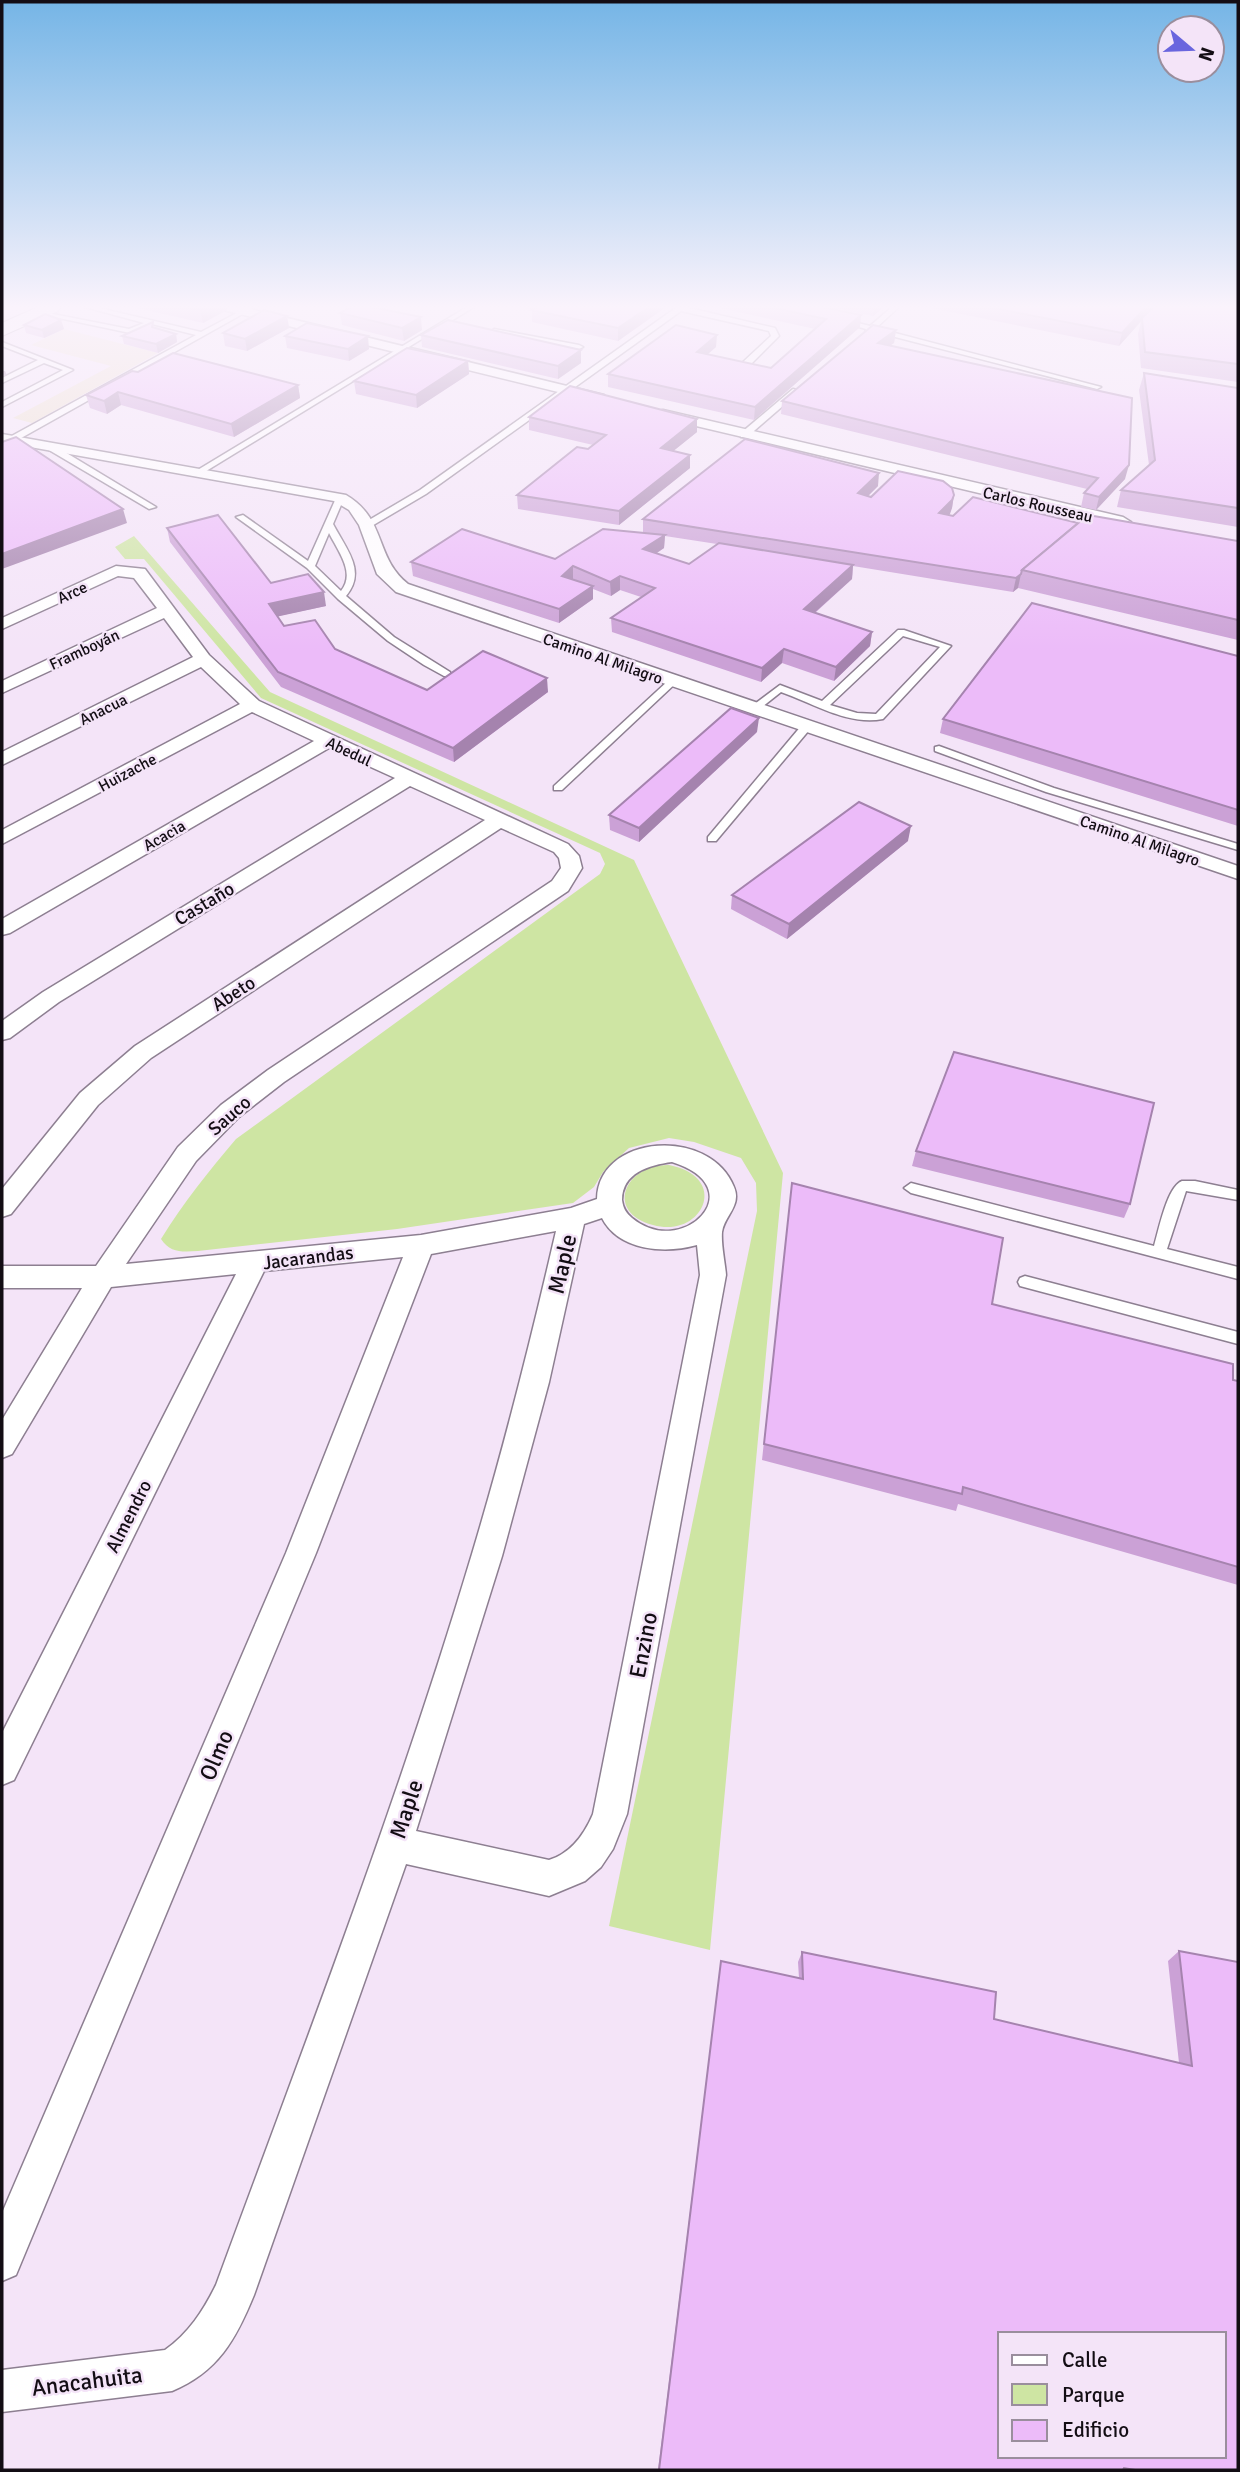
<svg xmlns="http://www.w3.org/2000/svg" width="1240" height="2472" font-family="Signika,sans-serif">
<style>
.commercial{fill:#ecdfcb}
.green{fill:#cee5a3}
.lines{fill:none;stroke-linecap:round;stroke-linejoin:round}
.service-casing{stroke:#8d7f91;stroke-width:3}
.minor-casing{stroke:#8d7f91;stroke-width:3}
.secondary-casing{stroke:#8d7f91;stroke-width:2}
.service{fill:#fff;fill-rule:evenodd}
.minor{fill:#fff;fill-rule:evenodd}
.secondary{fill:#fff;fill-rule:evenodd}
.wall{fill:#cba1d6;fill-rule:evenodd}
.shaded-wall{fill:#a583ae}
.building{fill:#ecbbf9;stroke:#a583ae;stroke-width:2;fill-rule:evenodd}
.labels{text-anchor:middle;stroke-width:5;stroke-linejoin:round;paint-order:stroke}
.far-street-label{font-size:16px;fill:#130d14;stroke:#f4e4f8}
.street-label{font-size:19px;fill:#130d14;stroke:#f4e4f8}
.near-street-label{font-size:23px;fill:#130d14;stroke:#f4e4f8}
</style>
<rect width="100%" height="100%" fill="#f4e4f8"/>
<!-- commercial -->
<path class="commercial" d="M64 329 158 353 32 423 13 418 111 366 31 345Z"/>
<!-- green -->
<g class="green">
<path d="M134 536 270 692 634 860 783 1173 710 1950 609 1926 757 1211 756 1183 741 1158 694 1142 669 1138 629 1148 603 1172 594 1187 573 1203 397 1229 198 1251C182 1252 170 1253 161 1239 183 1203 209 1171 236 1139L600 874 605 864 600 853 261 698 144 559H125L115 547Z"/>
<path d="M669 1165C731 1177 703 1239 653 1225 604 1212 625 1164 669 1165Z"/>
</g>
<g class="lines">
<defs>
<g id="service">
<path d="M85 307H95L201 332 248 307H255L14 442H8V438L196 335 152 324 130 333 35 313 38 311 129 329 144 323Z"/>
<path d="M467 307H474L198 476 191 474Z"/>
<path d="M677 307H685L775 328 779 336 749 366H743V362L771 336 769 331 681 311 426 494 370 527H364V523L420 490Z"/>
<path d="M892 307H899L876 328 1101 387 1097 389 872 331 865 333 866 329 838 321 842 319 870 326Z"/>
<path d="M494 329 579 345 583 347 579 349 491 333Z"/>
<path d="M2 342 73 370 2 407V402L63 370 44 363 2 383V378L38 360 2 346Z"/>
<path d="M793 389 800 391 747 437H741V433Z"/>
<path d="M49 446H55L156 507 149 509 49 450Z"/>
<path d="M337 496 344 498 333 524C346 549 367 571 346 596L394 637 450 672V676H444L424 665 388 641 338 599 307 568 236 517 243 515 308 561ZM329 533C338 551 356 573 341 591L315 566Z"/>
<path d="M898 630H904L951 646 883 719C848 726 813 703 781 692L757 711 748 709 780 685 822 701ZM903 636 940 647 876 714 857 713 830 705Z"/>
<path d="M669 680 677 682 562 790H554V786Z"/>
<path d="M806 724 810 725V729L716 841H708V837L802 725Z"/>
<path d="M939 746 1054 788 1238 844V850L1046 792 935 751V747Z"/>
<path d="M1182 1181H1195L1238 1190V1200L1186 1191 1167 1249 1238 1267V1279L911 1193 904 1188 911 1183 1154 1246C1159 1229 1167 1187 1182 1181Z"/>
<path d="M1025 1276 1238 1332V1344L1020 1286 1018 1282 1020 1278Z"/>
</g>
<g id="minor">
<path d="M222 307H242L604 395 606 398 599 402 223 310Z"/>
<path d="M663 410 1123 517 1131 522 1123 527 658 417 656 414 658 411Z"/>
<path d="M2 434 346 495C387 519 374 557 408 584L1238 866V879L396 592 377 574 359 525 349 510 334 501 2 442Z"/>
<path d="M116 566 145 569 209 655 259 701 568 844 579 856 582 868 568 891 284 1082 239 1117 196 1161 126 1264 421 1235 571 1208 597 1199C598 1134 710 1126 734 1187 742 1206 724 1216 722 1232 721 1245 725 1262 726 1275L627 1814 613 1849 601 1867 585 1881 549 1896 406 1864 254 2295C236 2339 218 2372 172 2391L2 2412V2370L165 2350C189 2333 203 2311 216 2285 305 2043 398 1802 472 1554 504 1447 531 1340 556 1231L431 1254 316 1553 16 2275 2 2281V2213L286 1553 403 1257 264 1271 14 1780 2 1785V1733L236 1274 111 1287 12 1454 2 1458V1420L82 1288H2V1266H96L178 1147 221 1105 268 1070 552 881 561 868 559 858 554 852 501 828 151 1058 98 1105 11 1214 2 1217V1189L80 1093 135 1046 485 820 410 786 59 1002 10 1038 2 1040V1021L43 992 395 778 329 748 10 933 2 935V919L314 741 252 712 2 844V830L240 704 201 667 2 765V752L193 657 164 618 2 693V681L157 608 134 578 118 576 2 629V618ZM672 1162C755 1188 682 1260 632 1218 626 1213 623 1208 622 1200 622 1173 649 1165 672 1162ZM602 1218C619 1251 665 1254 697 1245L700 1275 593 1814C584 1835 571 1853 549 1860L416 1831 502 1556 549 1382 584 1224Z"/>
</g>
<path id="secondary" d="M38 307H61L58 311 2 336V323Z"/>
</defs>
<!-- service casing -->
<use href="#service" class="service-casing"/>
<!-- minor casing -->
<use href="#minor" class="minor-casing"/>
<!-- secondary casing -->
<use href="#secondary" class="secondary-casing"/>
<!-- service -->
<use href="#service" class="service"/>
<!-- minor -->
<use href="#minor" class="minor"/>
<!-- secondary -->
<use href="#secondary" class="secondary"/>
</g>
<!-- wall -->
<g class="wall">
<path d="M133 307H226L227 310 203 323Z"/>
<path d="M518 307H666L618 341 532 322V309Z"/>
<path d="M715 307H822L860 327 754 420 608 387V374L716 347 708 354 771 368 815 329Z"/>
<path d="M830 307H884L873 316Z"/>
<path d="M926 307H1238V382L1141 368 1138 334 1141 321 1119 346Z"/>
<path d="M340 313 422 330 404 341 342 325Z"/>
<path d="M287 316 289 328 247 351 225 346 223 333Z"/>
<path d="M61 320 64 329 44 338 26 333 24 325Z"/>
<path d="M153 322 154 328 176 334 177 342 158 353 124 344 122 336Z"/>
<path d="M896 330 894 343 890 345 1125 479 1096 510 1081 507 1084 493 1087 489 781 414 782 401Z"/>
<path d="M421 335 581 363 558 379 422 347Z"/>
<path d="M285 336 369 349 349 361 287 348Z"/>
<path d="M468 361 469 374 417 408 356 394 354 381Z"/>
<path d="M138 372 298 385 300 398 234 437 121 405 107 414 90 408 86 395Z"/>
<path d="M1144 373 1238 388V527L1117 507 1121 490 1149 465 1139 390Z"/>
<path d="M529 417 697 419V432L673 451 690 468 619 525 518 509 517 495 593 445 529 430Z"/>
<path d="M878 486 868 496 954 495 952 508 948 515 953 516 1078 523 1238 541V640L1018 588 1013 592 853 566 852 579 815 613 872 632 870 646 834 681 782 663 761 682 612 632 611 618 641 597 620 590 611 596 593 589V599L559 623 413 576 411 562 555 559 643 532V519ZM665 536 717 544 689 564 657 553 664 548Z"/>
<path d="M167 528 271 583 326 606 278 616 284 626 427 690 548 692 454 762 281 687 170 542Z"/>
<path d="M1238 656V826L940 733 943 719Z"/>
<path d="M757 732 639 842 610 830 609 815Z"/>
<path d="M908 841 787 939 731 909 732 895Z"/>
<path d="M916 1151 1130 1204 1124 1218 912 1166Z"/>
<path d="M790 1202 992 1304 1238 1381V1585L958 1504 956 1511 762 1460Z"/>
<path d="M1179 1951 1238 2470H658L721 1961 799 1978 798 1962 802 1952 994 2019 1179 2063 1168 1961Z"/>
</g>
<!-- shaded-wall -->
<g class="shaded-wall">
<path d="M208 307H226L227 310 203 323 200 310Z"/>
<path d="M649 307H666L618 341V328Z"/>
<path d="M874 307H884L873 316Z"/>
<path d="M1146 307H1154L1119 346 1122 333Z"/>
<path d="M861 315 860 327 754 420 755 407Z"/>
<path d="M287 316 289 328 247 351 245 339Z"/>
<path d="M421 317 422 330 404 341 402 328Z"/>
<path d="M61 320 64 329 44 338 42 330Z"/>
<path d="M896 330 894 343 877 355 878 343Z"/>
<path d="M176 334 177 342 158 353 156 344Z"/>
<path d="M717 335 716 347 696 364 697 352Z"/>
<path d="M368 336 369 349 349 361 348 349Z"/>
<path d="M581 350V363L558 379V366Z"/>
<path d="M468 361 469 374 417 408 416 395Z"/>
<path d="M2 371H5L7 375 2 376Z"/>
<path d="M298 385 300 398 234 437 231 424Z"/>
<path d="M118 392 121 405 107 414 104 401Z"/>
<path d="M697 419V432L661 461V448Z"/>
<path d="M690 455V468L619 525V511Z"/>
<path d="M1129 465 1125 479 1096 510 1099 497Z"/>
<path d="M879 473 878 486 857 507 858 493Z"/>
<path d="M954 495 952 508 950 514 937 526 939 513Z"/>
<path d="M123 509 127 523 2 569V554Z"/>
<path d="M665 535 664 548 643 562V549Z"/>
<path d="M853 565 852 579 803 623 804 609Z"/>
<path d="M573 566V580L562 576Z"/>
<path d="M1021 574 1018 588 1013 592 1016 578Z"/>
<path d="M620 576V590L611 596 610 582Z"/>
<path d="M593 586V599L559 623V609Z"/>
<path d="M324 592 326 606 271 618 269 604Z"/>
<path d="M872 632 870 646 834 681 836 667Z"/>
<path d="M784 649 782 663 761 682 762 668Z"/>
<path d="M547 678 548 692 454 762 453 748Z"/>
<path d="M759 718 757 732 639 842V828Z"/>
<path d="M911 826 908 841 787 939 789 924Z"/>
</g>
<!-- building -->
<g class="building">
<path d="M183 307H208L200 310Z"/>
<path d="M351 307H372L421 317 402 328 340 313Z"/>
<path d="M537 307H649L618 328 531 310Z"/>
<path d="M770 307H822L861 315 755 407 608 374 676 325 717 335 697 352 771 368 826 319Z"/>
<path d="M988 307H1146L1122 333Z"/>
<path d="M1154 307H1238V364L1145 352 1142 318Z"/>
<path d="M264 310 287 316 245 339 223 333Z"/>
<path d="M45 314 61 320 42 330 24 325Z"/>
<path d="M448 320 581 350 558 366 421 335Z"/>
<path d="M153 322 152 327 176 334 156 344 122 336Z"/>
<path d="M307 323 368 336 348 349 285 336Z"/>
<path d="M873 325 896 330 878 343 1132 398 1129 465 1099 497 1084 493 1098 478 782 401Z"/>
<path d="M407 348 468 361 416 395 354 381Z"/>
<path d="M173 353 298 385 231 424 118 392 104 401 86 395 132 371 138 372Z"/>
<path d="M1144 373 1238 388V508L1121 490 1155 460Z"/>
<path d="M570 386 697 419 661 448 690 455 619 511 517 495 577 447 588 449 606 435 529 417Z"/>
<path d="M16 437 123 509 2 554V442Z"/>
<path d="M745 439 879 473 858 493 871 497 898 471 943 481 952 488 954 495 952 500 939 513 953 516 973 497 1078 523 1022 570 1021 574 1016 578 643 519Z"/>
<path d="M218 515 271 583 308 574 324 592 269 604 284 626 315 620 335 649 427 690 483 651 547 678 453 748 278 672 167 528Z"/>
<path d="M1088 515 1238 541V620L1022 570Z"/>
<path d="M462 529 555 559 603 529 665 535 643 549 689 564 719 543 853 565 804 609 872 632 836 667 784 649 762 668 611 618 655 588 620 576 610 582 573 566 562 576 593 586 559 609 411 562Z"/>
<path d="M1032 603 1238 656V810L943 719Z"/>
<path d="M731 708 759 718 639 828 609 815Z"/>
<path d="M859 802 911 826 789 924 732 895Z"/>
<path d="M954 1052 1154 1103 1130 1204 916 1151Z"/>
<path d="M792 1183 1003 1238 992 1304 1233 1364V1380L1238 1381V1567L963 1487 962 1494 764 1444Z"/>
<path d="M1179 1951 1238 1962V2470H1135L1124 2468 1123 2470H659L721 1961 803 1979 802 1952 996 1992 994 2019 1192 2066ZM1000 2334H1224V2456H1000Z"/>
</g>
<!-- sky -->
<linearGradient id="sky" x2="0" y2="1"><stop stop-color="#75b5e6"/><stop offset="0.47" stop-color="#faf3fc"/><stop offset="1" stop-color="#faf3fc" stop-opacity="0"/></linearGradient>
<rect width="1240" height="653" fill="url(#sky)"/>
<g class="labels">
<!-- far-street labels -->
<g class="far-street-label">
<text transform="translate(1038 504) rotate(13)" y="6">Carlos Rousseau</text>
<text transform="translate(72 592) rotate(-25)" y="6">Arce</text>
<text transform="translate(84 649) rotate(-25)" y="6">Framboyán</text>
<text transform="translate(603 658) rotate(19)" y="6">Camino Al Milagro</text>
<text transform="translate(103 709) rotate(-26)" y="6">Anacua</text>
<text transform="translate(349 751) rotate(25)" y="6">Abedul</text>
<text transform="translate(127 772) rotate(-28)" y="6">Huizache</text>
<text transform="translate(164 835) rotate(-30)" y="6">Acacia</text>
<text transform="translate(1140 840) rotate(19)" y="6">Camino Al Milagro</text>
</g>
<!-- street labels -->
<g class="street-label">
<text transform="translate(204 903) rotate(-31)" y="7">Castaño</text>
<text transform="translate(233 993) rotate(-33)" y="7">Abeto</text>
<text transform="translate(229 1115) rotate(-41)" y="7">Sauco</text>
<text transform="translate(308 1257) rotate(-7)" y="7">Jacarandas</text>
<text transform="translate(128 1516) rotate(-63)" y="7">Almendro</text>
</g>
<!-- near-street labels -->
<g class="near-street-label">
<text transform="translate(562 1264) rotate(-77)" y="8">Maple</text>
<text transform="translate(643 1645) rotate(-79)" y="8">Enzino</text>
<text transform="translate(216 1755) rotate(-67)" y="8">Olmo</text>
<text transform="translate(406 1809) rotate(-72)" y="8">Maple</text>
<text transform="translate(87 2381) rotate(-7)" y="8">Anacahuita</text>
</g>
</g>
<!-- border -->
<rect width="1240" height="2472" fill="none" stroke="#130d14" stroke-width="7"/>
<!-- legend -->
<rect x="998" y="2332" width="228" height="126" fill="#f4e4f8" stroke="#9a8e9d" stroke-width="2"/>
<rect x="1012" y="2355" width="35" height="10" fill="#ffffff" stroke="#9a8e9d" stroke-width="2"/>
<text x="1062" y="2367" font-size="21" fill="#130d14">Calle</text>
<rect x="1012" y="2384" width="35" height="21" fill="#cee5a3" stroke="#9a8e9d" stroke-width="2"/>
<text x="1062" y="2402" font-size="21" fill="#130d14">Parque</text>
<rect x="1012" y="2420" width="35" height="21" fill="#ecbbf9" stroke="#9a8e9d" stroke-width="2"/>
<text x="1062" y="2437" font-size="21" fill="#130d14">Edificio</text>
<!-- north arrow -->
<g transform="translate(1191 49) rotate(109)"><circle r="33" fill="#f4e4f8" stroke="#9a8e9d" stroke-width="2"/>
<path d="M0-5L12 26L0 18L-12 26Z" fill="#6965de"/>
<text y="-10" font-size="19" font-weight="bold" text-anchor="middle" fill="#130d14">N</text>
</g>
</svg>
